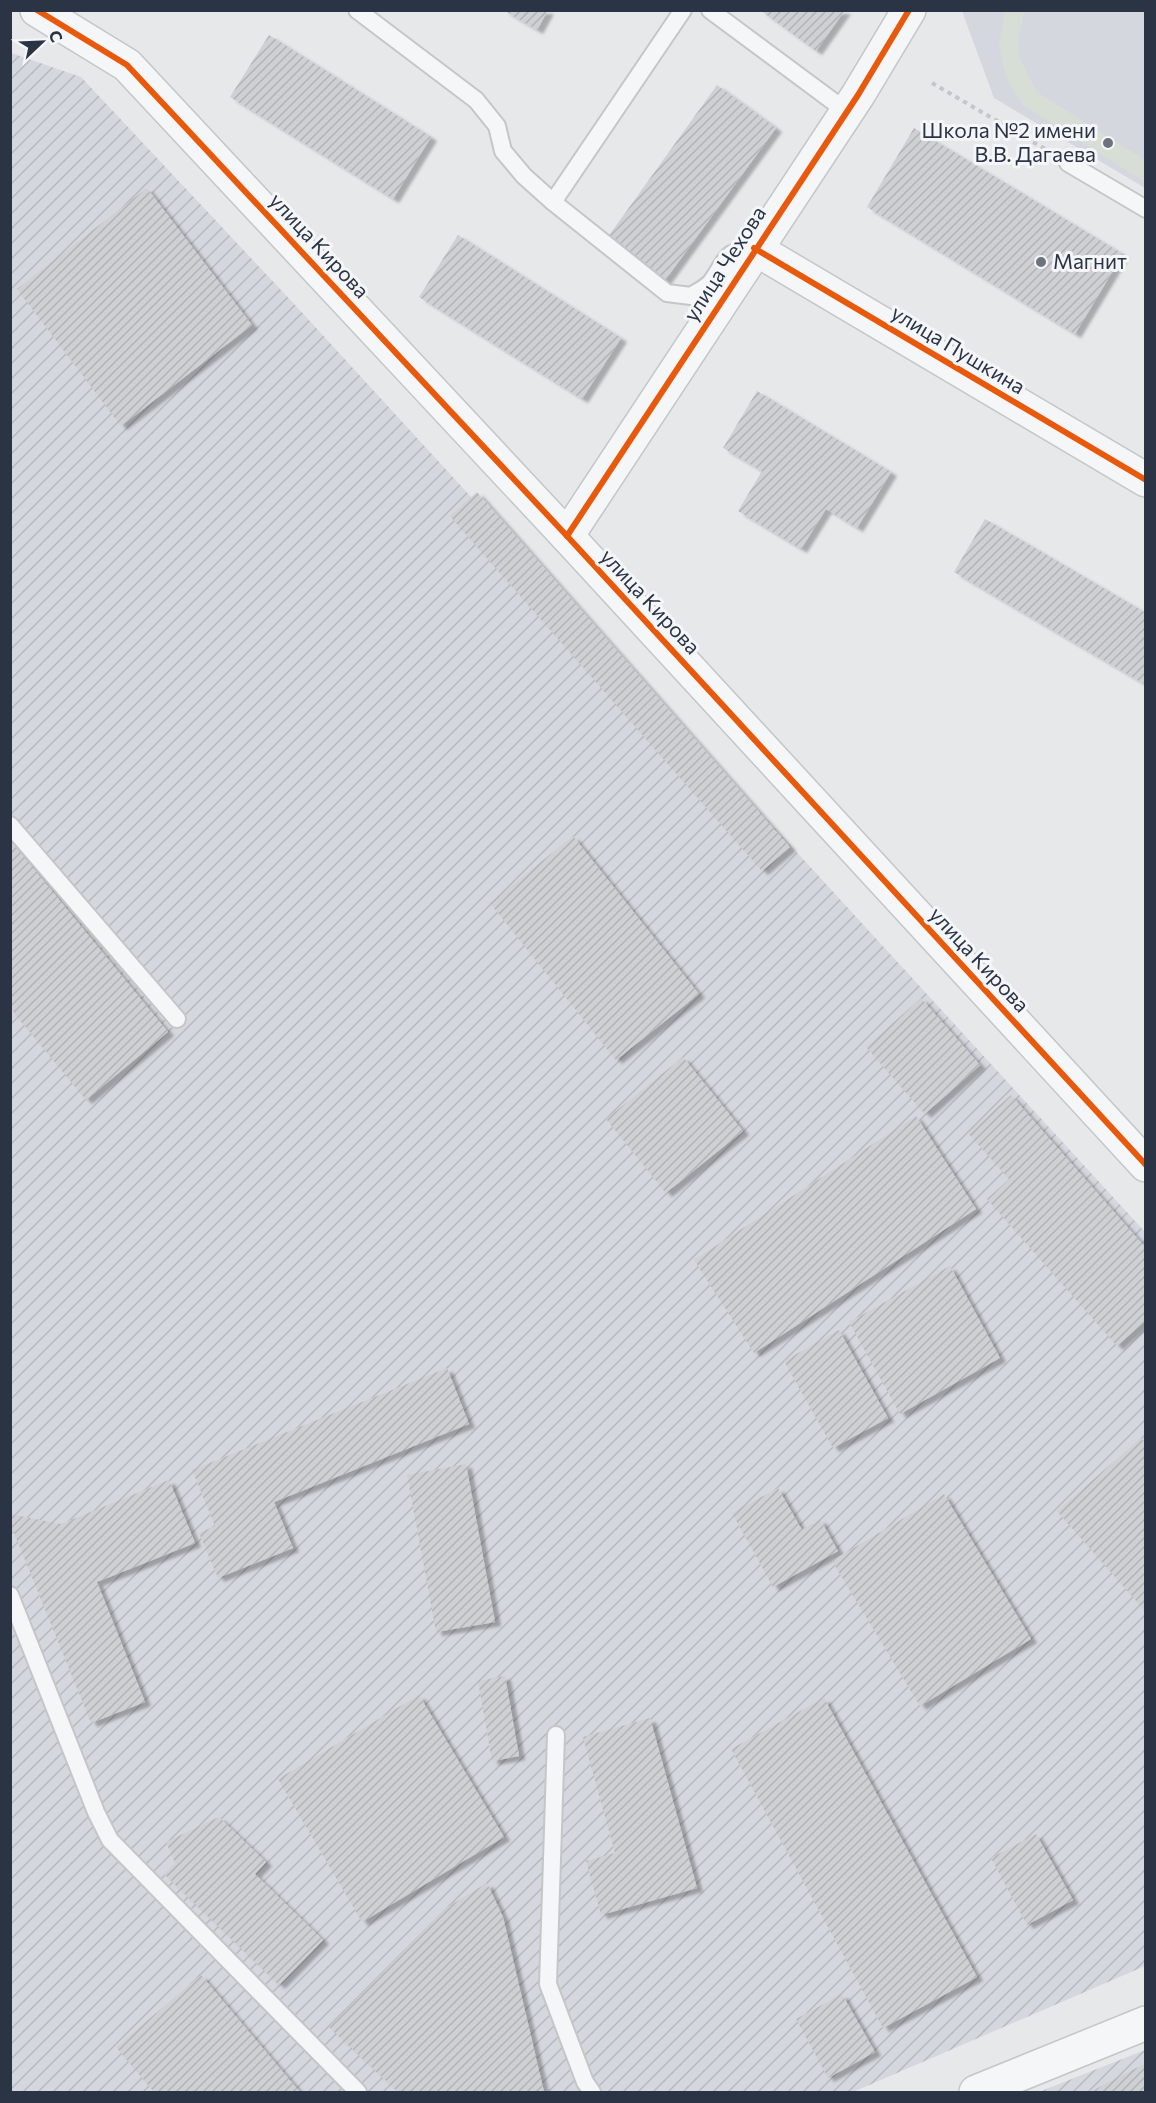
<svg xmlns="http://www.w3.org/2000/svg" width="1156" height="2103" font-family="Commissioner,sans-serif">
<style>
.built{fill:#d4d7dd}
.industrial{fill:url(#industrial-furrows)}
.park{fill:#d6ded6}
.building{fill:url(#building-hatch);filter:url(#shadow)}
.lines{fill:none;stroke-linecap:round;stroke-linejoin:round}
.service-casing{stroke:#c4c6c8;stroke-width:20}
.minor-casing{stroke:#c4c6c8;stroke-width:36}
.tertiary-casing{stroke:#c4c6c8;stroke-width:36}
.path{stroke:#c5c6ca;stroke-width:4;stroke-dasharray:4.5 4.5;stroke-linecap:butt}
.service{stroke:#f5f6f7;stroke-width:16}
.minor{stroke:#f5f6f7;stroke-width:33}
.tertiary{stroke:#f5f6f7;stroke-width:33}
.cycleway-casing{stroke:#f4f6f9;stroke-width:10}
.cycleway{stroke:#e8590c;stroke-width:6}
.poi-dot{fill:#6c737f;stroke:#f4f6f9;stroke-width:2}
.labels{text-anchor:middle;stroke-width:6;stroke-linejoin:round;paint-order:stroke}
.poi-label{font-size:21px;fill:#2b3445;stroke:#f4f6f9;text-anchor:end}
.street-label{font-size:21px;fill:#2b3445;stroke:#f4f6f9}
</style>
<defs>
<pattern id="industrial-furrows" width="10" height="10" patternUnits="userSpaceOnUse" patternTransform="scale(1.5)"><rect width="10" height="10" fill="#d4d7dd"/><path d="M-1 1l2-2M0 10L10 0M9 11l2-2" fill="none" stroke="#b6b9bf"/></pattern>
<pattern id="building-hatch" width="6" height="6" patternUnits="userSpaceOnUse" patternTransform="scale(1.5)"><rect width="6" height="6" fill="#ced0d3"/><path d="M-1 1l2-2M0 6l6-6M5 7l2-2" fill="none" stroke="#b1b3b6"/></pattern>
<filter id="shadow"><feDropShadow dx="6" dy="4" stdDeviation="1.5" flood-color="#0004"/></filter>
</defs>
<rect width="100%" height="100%" fill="#e6e8ea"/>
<!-- built -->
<path class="built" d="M962 11H1145V188L994 98Z"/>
<!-- industrial -->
<g class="industrial">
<path d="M11 53 81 77 296 306 1146 1233 1145 1966 853 2092H11Z"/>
<path d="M1145 2050V2092H1039L1059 2084Z"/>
</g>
<!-- park -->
<path class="park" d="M1005 11H1024L1018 44 1021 61 1037 92 1145 160V182L1024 106 1010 86 1003 66 999 44Z"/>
<!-- building -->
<g class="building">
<path d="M503 10H548L537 30Z"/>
<path d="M760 10H845L816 51Z"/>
<path d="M269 35 431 137 393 199 230 97Z"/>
<path d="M717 85 776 128 663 283 605 241Z"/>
<path d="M914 128 1123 254 1075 334 867 207Z"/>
<path d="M147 188 252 325 121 426 17 289Z"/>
<path d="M458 235 621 338 582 399 419 297Z"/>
<path d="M757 391 891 472 857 528 826 509 801 549 738 511 762 471 723 448Z"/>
<path d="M477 492 790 847 762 871 450 516Z"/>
<path d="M985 519 1146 613V685L954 572Z"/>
<path d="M573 836 699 994 616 1060 490 903Z"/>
<path d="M10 840 168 1032 86 1100 10 1008Z"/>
<path d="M921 998 980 1065 925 1114 866 1047Z"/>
<path d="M683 1057 743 1131 666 1193 606 1119Z"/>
<path d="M1011 1095 1146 1248V1320L1117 1346 987 1199 1009 1179 968 1133Z"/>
<path d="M916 1116 976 1209 754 1353 694 1260Z"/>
<path d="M950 1266 1000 1358 900 1414 849 1322Z"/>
<path d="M839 1330 888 1418 833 1448 784 1361Z"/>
<path d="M447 1368 469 1424 274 1502 293 1548 218 1578 199 1533 215 1526 192 1470Z"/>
<path d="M1141 1438 1146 1443V1612L1057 1511Z"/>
<path d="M466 1464 495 1622 436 1632 407 1475Z"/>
<path d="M169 1480 195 1543 97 1582 145 1702 91 1723 10 1523V1514L61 1524Z"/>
<path d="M778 1488 802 1530 820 1519 838 1551 773 1587 732 1513Z"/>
<path d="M944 1494 1031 1639 920 1706 832 1561Z"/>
<path d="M505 1676 519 1756 492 1761 478 1681Z"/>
<path d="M419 1695 504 1837 362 1922 278 1779Z"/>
<path d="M824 1698 977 1977 883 2028 731 1749Z"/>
<path d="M650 1718 697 1888 601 1915 586 1861 615 1853 583 1737Z"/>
<path d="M219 1817 266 1862 255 1874 323 1940 279 1985 164 1874 175 1863 166 1842Z"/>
<path d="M1036 1834 1073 1900 1027 1925 991 1858Z"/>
<path d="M487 1883 503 1917 544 2092H398L329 2027 446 1908Z"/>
<path d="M201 1975 300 2092H154L116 2047Z"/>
<path d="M842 1994 875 2052 828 2078 796 2019Z"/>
<path d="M1146 2063V2092H1090Z"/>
</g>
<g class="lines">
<defs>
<g id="service">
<path d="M357 10 476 100 497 126 503 151 524 176 553 202 667 293 691 296C697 292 706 288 711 282 728 259 722 252 754 248"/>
<path d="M710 10 846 111"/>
<path d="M1068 163 1146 209"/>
<path d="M553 202 683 10"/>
<path d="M10 825 177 1019"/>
<path d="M10 1595 96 1812 110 1840 358 2092"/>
<path d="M556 1735 548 1984 585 2082 592 2092"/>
</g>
<g id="minor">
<path d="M754 248 1146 480"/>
<path d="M567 536 858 95 909 10"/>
<path d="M976 2092 1146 2023"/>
</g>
<path id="tertiary" d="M37 10 127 65 567 536 1146 1165"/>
</defs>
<!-- service casing -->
<use href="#service" class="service-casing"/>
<!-- minor casing -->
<use href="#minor" class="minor-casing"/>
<!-- tertiary casing -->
<use href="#tertiary" class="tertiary-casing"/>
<!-- path -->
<path class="path" d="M932 83 1047 150"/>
<!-- service -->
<use href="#service" class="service"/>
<!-- minor -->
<use href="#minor" class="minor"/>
<!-- tertiary -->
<use href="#tertiary" class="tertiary"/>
<defs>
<g id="cycleway">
<path d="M37 10 127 65 567 536 1146 1165"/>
<path d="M754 248 1146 480"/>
<path d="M567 536 858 95 909 10"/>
</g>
</defs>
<!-- cycleway casing -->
<use href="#cycleway" class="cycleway-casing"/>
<!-- cycleway -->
<use href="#cycleway" class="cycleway"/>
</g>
<!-- markers -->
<g class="poi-dot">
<circle cx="1108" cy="143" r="6"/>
<circle cx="1041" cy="262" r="6"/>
</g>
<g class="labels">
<!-- poi labels -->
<g class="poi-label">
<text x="1096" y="138">Школа №2 имени<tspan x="1096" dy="24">В.В. Дагаева</tspan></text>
<text x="1053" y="269" text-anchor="start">Магнит</text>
</g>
<!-- street labels -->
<g class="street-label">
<text transform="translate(319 246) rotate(47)" y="7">улица Кирова</text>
<text transform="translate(725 264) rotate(-57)" y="7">улица Чехова</text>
<text transform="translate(958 350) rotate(31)" y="7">улица Пушкина</text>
<text transform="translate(650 602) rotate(47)" y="7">улица Кирова</text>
<text transform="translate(979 960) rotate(47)" y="7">улица Кирова</text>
</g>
</g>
<!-- border -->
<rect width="1156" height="2103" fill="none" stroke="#2b3445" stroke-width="24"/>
<!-- north arrow -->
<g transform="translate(42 42) rotate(67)" stroke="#f4f6f9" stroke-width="4.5" paint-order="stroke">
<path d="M0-4.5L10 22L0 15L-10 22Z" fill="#2b3445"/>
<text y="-9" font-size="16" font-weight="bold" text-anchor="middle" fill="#2b3445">С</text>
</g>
</svg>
